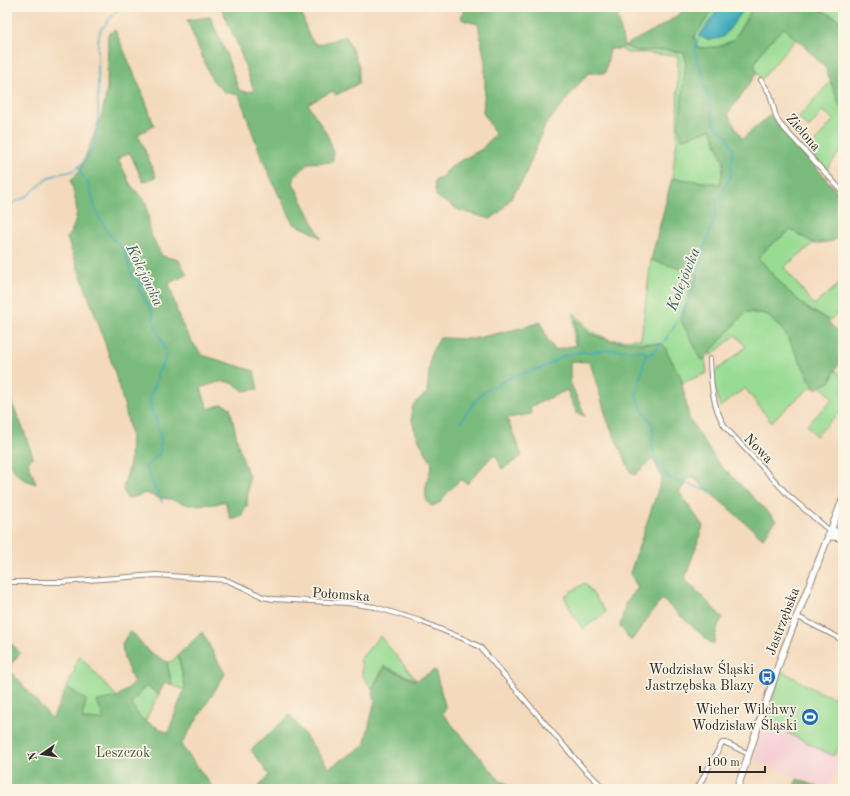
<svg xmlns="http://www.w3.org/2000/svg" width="850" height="796" font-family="'Old Standard TT',serif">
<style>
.built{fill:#f6cfd6}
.green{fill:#98db93;stroke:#62835f}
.forest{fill:#7abb7d;stroke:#527354}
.water{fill:#3eaabd;stroke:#346a74}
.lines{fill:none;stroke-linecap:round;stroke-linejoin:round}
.stream{stroke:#3eaabd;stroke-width:1.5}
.street-casing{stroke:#908274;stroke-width:6}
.secondary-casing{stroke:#908274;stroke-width:8}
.street{stroke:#fff;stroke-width:4}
.secondary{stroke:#fff;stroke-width:6}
.labels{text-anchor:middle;stroke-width:3.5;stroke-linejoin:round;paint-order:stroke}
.street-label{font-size:14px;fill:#2b2b2b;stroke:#fcf5e5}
.poi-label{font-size:14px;fill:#2b2b2b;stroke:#fcf5e5;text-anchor:end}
.park-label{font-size:14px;fill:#465745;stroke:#fcf5e5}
.water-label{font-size:15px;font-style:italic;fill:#335e65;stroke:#fcf5e5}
</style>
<rect width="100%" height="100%" fill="#fcf5e5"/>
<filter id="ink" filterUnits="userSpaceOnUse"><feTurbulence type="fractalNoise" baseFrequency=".025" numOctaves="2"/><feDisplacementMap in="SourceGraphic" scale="8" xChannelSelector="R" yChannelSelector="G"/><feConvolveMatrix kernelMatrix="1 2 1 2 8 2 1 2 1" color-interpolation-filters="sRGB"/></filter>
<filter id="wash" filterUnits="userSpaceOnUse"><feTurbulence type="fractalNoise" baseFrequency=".012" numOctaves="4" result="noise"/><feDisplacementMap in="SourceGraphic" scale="16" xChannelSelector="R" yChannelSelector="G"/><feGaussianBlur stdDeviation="0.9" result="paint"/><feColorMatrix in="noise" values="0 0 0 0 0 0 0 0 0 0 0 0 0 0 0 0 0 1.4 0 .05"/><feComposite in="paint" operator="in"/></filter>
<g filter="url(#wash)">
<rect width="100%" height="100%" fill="#f4dabd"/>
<!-- built -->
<path class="built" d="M765 722 834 756 840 744 843 745V757L826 789 785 773 753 758Z"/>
<!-- green -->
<g class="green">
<path d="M715 7H720L699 36C727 48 730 23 746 7H755L751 10 734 40 718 47 698 48 694 37Z"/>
<path d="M816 7H843V32L838 19Z"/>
<path d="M784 28 796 39 761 80C759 76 755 70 755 65 756 54 776 34 784 28Z"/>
<path d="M624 46 636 51 666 50 684 53 686 60 683 139 711 129 724 163 720 184 672 178 677 140 678 56 647 53H627L621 49Z"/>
<path d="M831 81 839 104 843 107V148L826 170 808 151 834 119 823 111 809 128 798 118Z"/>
<path d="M791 230 814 243 784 267 814 305 843 281V308L828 322 827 319 809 309 788 291 758 258 772 244Z"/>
<path d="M651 260 697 273 687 300 702 360 705 358 707 373 682 383 681 378 663 344 610 341 590 334 577 320 576 345 574 342V313L592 332 611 340 641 339Z"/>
<path d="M746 312 766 314 785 333 814 387 808 389 771 422 745 388 720 407 712 374 746 347 736 335 710 356 711 351Z"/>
<path d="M835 369 843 378V409L816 436 807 425 833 399 821 386 831 381Z"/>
<path d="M585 583 606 612 583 629 573 614 564 596Z"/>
<path d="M380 636 416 680 384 666 372 688 362 675V666L360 659Z"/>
<path d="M178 655 185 687 184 690 172 685 167 662H171Z"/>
<path d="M80 656 117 697 104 720 82 719 86 700 67 687 75 670 74 667Z"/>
<path d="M782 671 819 692 843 700V745L840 744 834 756 765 722Z"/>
<path d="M146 686 159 694 145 721 140 718 131 703Z"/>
</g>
<!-- forest -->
<g class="forest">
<path d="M221 7H300C305 20 305 36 317 45L346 36 359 66V83L336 95 333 91 308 104C317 120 335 140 333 160L330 162 308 163 295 177 293 183 321 238 310 231 294 224 277 191 261 156 239 95 224 92 212 80 187 20 210 17 225 51 239 90 247 92 254 91 239 48Z"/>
<path d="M464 7H616L624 46 665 24 683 11 682 7H715L694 37 698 48 718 47 734 40 751 10 755 7H816L838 19 843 32V107L839 104 826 69 801 43 784 28C776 34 755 57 755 66 755 69 756 71 757 73L728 114 742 139 770 115 843 198V233L833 241 815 244 791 230 772 244 758 258 788 291 808 309 827 319 828 322 843 336V360L835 369 831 381 815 389 785 333 766 314 746 312 702 361 681 320 697 274 651 260 672 178 720 184 724 163 711 129 682 139 679 126 686 60 684 53 666 50 636 51 624 46 621 49H610L605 73H588L545 126 523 180 502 210 491 219 459 210 436 196 434 181 441 177 453 165 482 149 495 134 483 112 485 88V62L478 24 463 20 461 18Z"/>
<path d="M115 30 145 99 154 126 138 134 156 177 143 182 130 153 118 158 130 184 146 203 151 235 162 256 179 260 187 275 169 283 179 318 188 336 202 355 254 371 258 389 244 391C227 377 220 381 201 388L208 409 223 404 230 408 239 448 249 477 247 505 241 517 231 520 225 501 215 504 189 505 170 499 159 498 146 493 127 499 123 489 130 464 131 436 125 408 114 370 99 325 67 238C82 216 76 205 71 181L81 168 102 114 107 89 108 34Z"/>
<path d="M576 319 590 334 610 341 663 344 681 378 689 418 717 462 776 520 763 538 691 476 679 492 703 526 685 579 723 618 718 625 713 645 662 599 631 641 620 626 626 602 638 588 630 573 662 478 653 458 635 475 631 473 608 422 590 362 570 361V382L585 416 577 413 567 390 530 407 531 414 507 418 522 456 502 469 497 457 493 455 467 484 461 479 448 492 439 503 432 506C419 500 429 475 432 464 424 448 406 423 413 406 415 401 423 397 427 393L431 353 440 338 473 339 521 328 541 322 547 339 555 350 576 345Z"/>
<path d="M7 392 22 426 33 457 28 462 36 484 21 478 7 464Z"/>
<path d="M129 632 134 634 148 651 167 662 172 685 165 682 159 694 146 686 131 703 140 718 168 733 185 687 178 655 202 632 225 674 181 745 214 789H7V640L9 641 20 653 8 668 52 719 67 687 86 700 82 719 104 720 97 701 117 697 134 683 124 659 122 644Z"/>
<path d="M385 667 415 681 435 670 446 709 442 713 501 782H505L511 789H257L269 775 251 750 290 715 329 768 364 746 375 701 372 689Z"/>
<path d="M797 779 823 789H793Z"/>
</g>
<!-- water -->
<path class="water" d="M720 7H746L723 37 710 40 699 36Z"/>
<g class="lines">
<!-- stream -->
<g class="stream">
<path d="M79 167 82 176 88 183 97 213 108 233 125 252 133 279 140 281 139 290 152 312 154 323 166 351 165 360 158 372 155 386 149 398 152 412 155 417 161 438 160 453 145 467 162 502"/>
<path d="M7 206 27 196 47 179 55 175 73 171 86 160 95 145 98 117V43L100 31 119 7"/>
<path d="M645 357 636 396 642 409 653 426 652 444 654 454 659 463 668 478 703 489 713 490"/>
<path d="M460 422 476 400 485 391 515 375 542 368 565 355 579 352H589L608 350 644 351 646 356 652 353 665 340 678 321 696 282 704 248 715 218 717 200 730 177 733 150 727 136 714 124 710 102 695 52 696 45 700 35"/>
</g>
</g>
</g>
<g filter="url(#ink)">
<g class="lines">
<defs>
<g id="street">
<path d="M761 80 770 94 776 117 780 124 843 192"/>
<path d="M710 359C711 383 712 407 726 428L789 496 830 531"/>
<path d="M7 582H61L156 575 226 580 245 588 263 597 273 599 348 603 375 607 420 621 464 639 480 647 583 768 605 789"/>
<path d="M796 616 843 640"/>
<path d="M697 789 722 743H726L749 754"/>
</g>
<g id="secondary">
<path d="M831 529 843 536"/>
<path d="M828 536 843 538"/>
<path d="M737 789 783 652 843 499"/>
</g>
</defs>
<!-- street casing -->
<use href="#street" class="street-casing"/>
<!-- secondary casing -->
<use href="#secondary" class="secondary-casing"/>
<!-- street -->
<use href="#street" class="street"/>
<!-- secondary -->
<use href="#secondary" class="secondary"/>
</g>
</g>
<!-- icons -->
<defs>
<symbol id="bus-disc" viewBox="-11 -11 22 22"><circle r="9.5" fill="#1f6fb2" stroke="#fcf5e5"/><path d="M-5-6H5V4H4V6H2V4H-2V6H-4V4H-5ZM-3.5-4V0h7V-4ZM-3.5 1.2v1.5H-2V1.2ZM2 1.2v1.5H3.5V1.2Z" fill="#fff"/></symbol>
<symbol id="stadium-disc" viewBox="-11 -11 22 22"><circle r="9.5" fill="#1f6fb2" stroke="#fcf5e5"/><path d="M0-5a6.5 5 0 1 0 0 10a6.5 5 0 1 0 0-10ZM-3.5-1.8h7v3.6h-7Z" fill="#fff"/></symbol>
</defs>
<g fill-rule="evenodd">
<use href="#bus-disc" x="757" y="667" width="20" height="20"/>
<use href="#stadium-disc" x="800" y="707" width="20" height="20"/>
</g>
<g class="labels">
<!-- street labels -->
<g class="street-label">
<text transform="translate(804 132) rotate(49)" y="5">Zielona</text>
<text transform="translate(759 448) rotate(46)" y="5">Nowa</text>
<text transform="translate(341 594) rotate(4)" y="5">Połomska</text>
<text transform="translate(782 621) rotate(-69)" y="5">Jastrzębska</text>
</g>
<!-- poi labels -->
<g class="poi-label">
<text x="754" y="674">Wodzisław Śląski<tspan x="754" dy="16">Jastrzębska Blazy</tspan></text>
<text x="797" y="714">Wicher Wilchwy<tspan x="797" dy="16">Wodzisław Śląski</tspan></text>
</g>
<!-- park labels -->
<g class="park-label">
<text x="123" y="757">Leszczok</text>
</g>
<!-- water labels -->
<g class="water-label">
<text transform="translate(145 275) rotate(64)" y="5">Kolejówka</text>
<text transform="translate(683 279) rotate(-68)" y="5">Kolejówka</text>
</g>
</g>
<!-- margin -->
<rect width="850" height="796" fill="none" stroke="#fcf5e5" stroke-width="24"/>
<!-- north arrow -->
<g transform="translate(42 754) rotate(257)" stroke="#fcf5e5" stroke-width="3" paint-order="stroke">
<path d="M0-3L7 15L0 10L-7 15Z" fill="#2b2b2b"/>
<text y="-6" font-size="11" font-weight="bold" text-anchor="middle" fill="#2b2b2b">N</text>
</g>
<!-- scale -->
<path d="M700 766v6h65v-6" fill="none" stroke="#2b2b2b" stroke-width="2"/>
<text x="706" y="766" font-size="12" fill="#2b2b2b" stroke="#fcf5e5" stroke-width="3" paint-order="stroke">100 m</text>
</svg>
